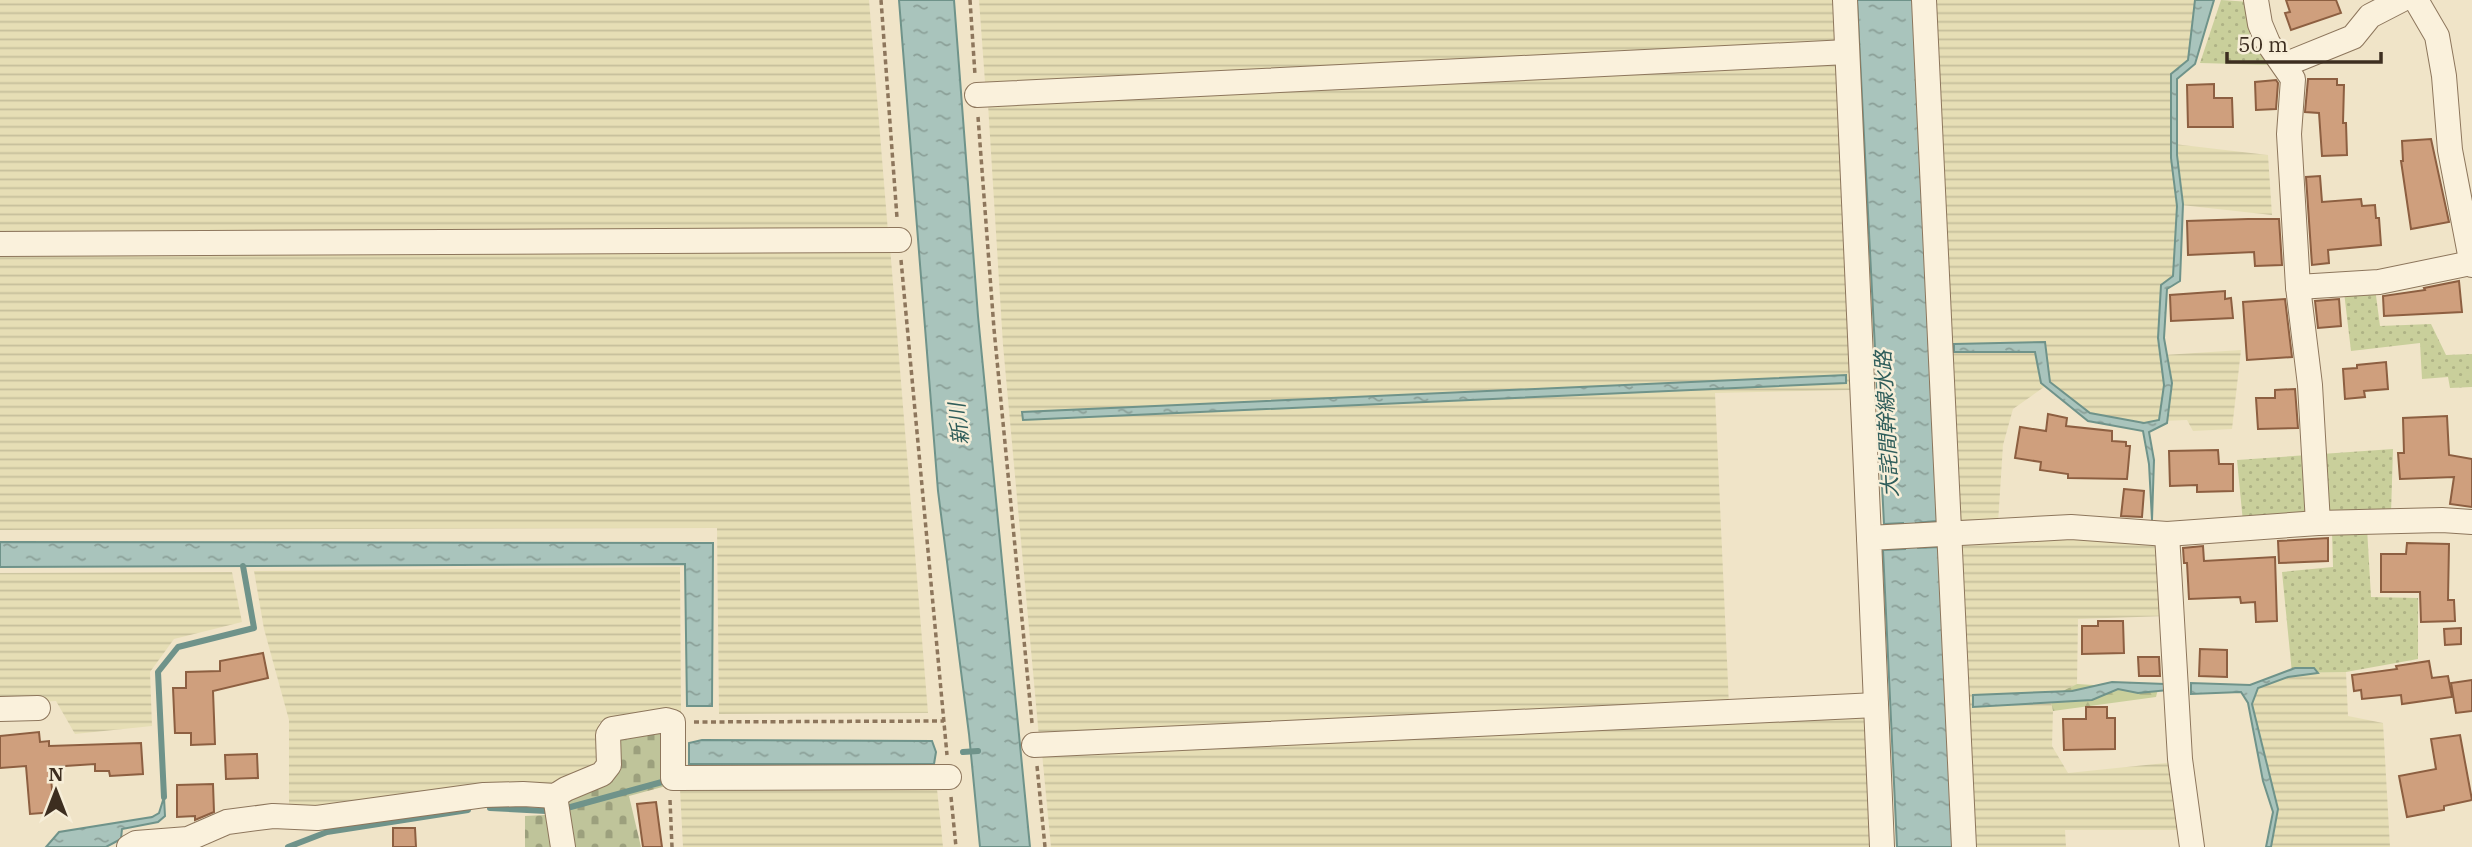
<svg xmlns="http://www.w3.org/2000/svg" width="2472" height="847" font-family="'IBM Plex Serif','Noto Sans JP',serif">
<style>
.farmland{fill:url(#farmland-rules)}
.green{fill:url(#green-dots)}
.forest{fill:url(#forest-firs)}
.cemetery{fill:url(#cemetery-stones)}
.water{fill:url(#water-ripples);stroke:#6f938a;stroke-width:2}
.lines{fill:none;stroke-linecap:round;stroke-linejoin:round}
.stream{stroke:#6f938a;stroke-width:6}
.building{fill:#cf9f7d;stroke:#8d5f41;stroke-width:2}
.minor-casing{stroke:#8d765c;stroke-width:26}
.path{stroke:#8d765c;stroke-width:3.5;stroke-dasharray:5 3.5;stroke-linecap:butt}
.minor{stroke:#faf1dc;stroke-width:24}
.labels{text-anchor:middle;stroke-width:5;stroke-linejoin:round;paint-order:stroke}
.water-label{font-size:21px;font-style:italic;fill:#2f5d5a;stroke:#f7eed8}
</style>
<defs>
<pattern id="farmland-rules" width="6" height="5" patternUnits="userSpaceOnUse" patternTransform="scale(1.75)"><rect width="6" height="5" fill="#e6deb5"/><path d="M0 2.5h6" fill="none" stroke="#c6bf9b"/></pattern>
<pattern id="green-dots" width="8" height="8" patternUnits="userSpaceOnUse" patternTransform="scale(1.75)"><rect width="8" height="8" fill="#c9cf9b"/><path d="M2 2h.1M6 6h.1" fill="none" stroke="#aeb285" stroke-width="1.8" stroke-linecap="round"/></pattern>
<pattern id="forest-firs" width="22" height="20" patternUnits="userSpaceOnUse" patternTransform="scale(1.75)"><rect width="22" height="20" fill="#c9cf9b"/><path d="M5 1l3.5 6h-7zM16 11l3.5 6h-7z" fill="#aeb285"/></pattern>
<pattern id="cemetery-stones" width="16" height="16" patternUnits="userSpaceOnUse" patternTransform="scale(1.75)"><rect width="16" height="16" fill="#bfc49a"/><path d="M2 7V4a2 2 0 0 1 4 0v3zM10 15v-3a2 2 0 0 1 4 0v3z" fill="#9ca07d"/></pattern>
<pattern id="water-ripples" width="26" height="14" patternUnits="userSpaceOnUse" patternTransform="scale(1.75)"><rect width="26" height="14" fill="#a9c4bc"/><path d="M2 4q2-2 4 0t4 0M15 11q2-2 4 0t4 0" fill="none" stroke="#8ba098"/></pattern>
</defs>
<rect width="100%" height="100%" fill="#f0e4c8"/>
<!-- farmland -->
<g class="farmland">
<path d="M0 0H869L888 232 0 237Z"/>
<path d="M979 0H1836L1838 43 985 82Z"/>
<path d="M1933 0H2195L2190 62 2174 75V144L2268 155 2272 215 2181 205 2176 278 2165 286 2161 341 2164 355 2241 350 2232 429 2193 431 2187 420 2163 421 2149 427 2090 416 2047 385 2013 409 2003 445 1998 523 1957 525Z"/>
<path d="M1839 61 1851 390 1715 393 1729 706 1039 737 1003 345 988 104Z"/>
<path d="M890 247 928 713 719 714 717 528 0 530V252Z"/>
<path d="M2065 534 2160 542 2167 616 2078 619 2077 684 2050 697 2053 711 2052 746 2068 773 2175 762 2178 830H2065L2066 847H1971L1957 540Z"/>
<path d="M680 567 681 712 599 723 601 763 559 785 323 808H289V720L264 629 254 571Z"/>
<path d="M232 572 242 622 174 639 150 672 152 726 75 734 56 701 0 704V573Z"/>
<path d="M2346 672 2348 716 2383 723 2390 847H2270L2276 810 2247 691 2292 673Z"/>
<path d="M1865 715 1872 847H1051L1042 753Z"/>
<path d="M680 789H937L943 847H683Z"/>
</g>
<!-- green -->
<g class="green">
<path d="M2221 0 2250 2 2274 65 2200 63Z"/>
<path d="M2375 288 2380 326 2431 324 2446 355 2472 354V387L2450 388 2448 377 2422 379 2420 343 2351 351 2344 292Z"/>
<path d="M2393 449 2391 513 2243 522 2237 460Z"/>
<path d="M2367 528 2371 597 2418 598V659L2346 672 2292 673 2282 572 2333 567 2332 531Z"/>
</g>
<!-- forest -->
<path class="forest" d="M2077 684 2158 689 2156 697 2053 711 2050 697Z"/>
<!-- cemetery -->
<path class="cemetery" d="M666 728V786L629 796 641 847H525V816L564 814 567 797 619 772 617 735Z"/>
<!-- water -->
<g class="water">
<path d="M899 0H954L978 316 1030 847H980L969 734 938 491Z"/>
<path d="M1857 0H1913L1937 521 1916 523 1918 548 1939 547 1953 847H1897L1883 550 1905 549 1903 523 1884 524Z"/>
<path d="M2195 0H2214L2195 64 2177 79V155L2183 204 2180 281 2167 289 2164 338 2172 383 2167 423 2149 432 2154 460 2152 520 2149 464 2143 431 2088 421 2041 383 2035 352H1954V344L2045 342 2050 382 2090 413 2144 423 2159 420 2164 385 2158 338 2161 285 2173 276 2177 206 2171 158V74L2188 60Z"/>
<path d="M1846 375V383L1023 420 1022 412Z"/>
<path d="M0 542 713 543 712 706H687L685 564 0 567Z"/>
<path d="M2295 668H2314L2318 673 2288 677 2258 688 2252 704 2278 809 2271 847H2266L2273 812 2263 781 2248 703 2241 692 2191 694V683L2250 685Z"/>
<path d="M2112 682 2165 684 2169 690 2138 693 2118 689 2092 700 1973 707V695L2072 691Z"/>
<path d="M702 740 932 741 936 752 934 764H689V743Z"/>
<path d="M164 797 165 816 158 822 122 829 121 839 106 847H46L59 832 152 817 159 813Z"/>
</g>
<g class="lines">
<!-- stream -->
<g class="stream">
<path d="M963 752 978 751"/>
<path d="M164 797 158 672 178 647 254 628 243 566"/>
<path d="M490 808 546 811"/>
<path d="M567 808 662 782"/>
<path d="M288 847 327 832 468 810"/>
</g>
</g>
<!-- building -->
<g class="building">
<path d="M2286 0H2336L2341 13 2291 30 2285 13 2290 12Z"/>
<path d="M2308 79H2337V85H2344L2343 123H2346L2347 155 2322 156 2319 113 2305 112Z"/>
<path d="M2276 80 2278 83 2276 109 2256 110 2255 82Z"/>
<path d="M2214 84V98H2232L2233 127H2188L2187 85Z"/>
<path d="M2431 139 2449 222 2411 229 2401 161H2403L2402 141Z"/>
<path d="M2320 176 2322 202 2361 199 2362 206 2375 205 2376 218H2379L2381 245 2328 250 2329 263 2312 265 2306 177Z"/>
<path d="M2248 219H2279L2282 265 2255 266 2254 252 2188 255 2187 221Z"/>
<path d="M2459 281 2462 312 2384 316 2383 296 2425 290 2424 288Z"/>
<path d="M2225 291V299L2231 298 2233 318 2171 321 2170 295Z"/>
<path d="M2285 299 2292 357 2247 360 2243 302Z"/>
<path d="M2339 299 2341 326 2318 328 2315 301Z"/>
<path d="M2386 362 2388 389 2364 391 2365 397 2345 399 2343 369 2357 368V365Z"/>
<path d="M2295 389 2298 428 2258 429 2256 398H2275V390Z"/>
<path d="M2048 414 2067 418 2066 426 2112 431V441L2126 442V446H2130L2127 479 2068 478V474L2040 470 2041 462 2015 458 2020 427 2046 431Z"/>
<path d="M2447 416 2449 455 2472 459V507L2450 504 2454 477 2400 479 2398 453H2404L2403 418Z"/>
<path d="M2218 450 2219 464H2233V491L2197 492V485L2170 486 2169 451Z"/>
<path d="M2124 489 2144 491 2142 517 2121 516Z"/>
<path d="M2328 538V561L2279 563 2278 541Z"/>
<path d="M2407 543 2449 544 2448 600H2454L2455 621 2421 622 2420 592H2381V554H2406Z"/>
<path d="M2203 546 2204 561 2275 557 2277 621 2256 622 2255 602 2241 603 2240 597 2189 599 2187 563H2184L2183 548Z"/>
<path d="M2098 621H2123L2124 653 2082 654V626H2098Z"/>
<path d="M2461 628V644L2445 645 2444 629Z"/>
<path d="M2200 649 2227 650V677L2199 676Z"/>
<path d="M263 653 268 678 213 691 215 744 191 745V733H175L173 688H186V672L220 671V661Z"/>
<path d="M2138 657H2159L2160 676H2139Z"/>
<path d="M2429 661 2432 678 2448 676 2452 697 2402 704 2401 695 2362 699 2361 690 2354 691 2352 675 2397 669 2396 666Z"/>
<path d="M2472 680V711L2456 713 2451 683Z"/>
<path d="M2086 707H2107V718H2115V749L2064 750 2063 719H2086Z"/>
<path d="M39 732 40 742 49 741V746L141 743 143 774 110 776 109 771H95V764L50 767 54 812 30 814 26 766 0 768V736Z"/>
<path d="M2460 735 2472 800 2444 806V810L2407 817 2399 776 2436 769 2431 739Z"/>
<path d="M257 754 258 778 226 779 225 755Z"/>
<path d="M213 784 214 812 195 820V816L177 817V785Z"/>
<path d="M656 802 662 847H643L637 804Z"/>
<path d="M393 828H415L416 847H393Z"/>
</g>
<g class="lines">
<defs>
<g id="minor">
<path d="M1845 0 1869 538"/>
<path d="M1924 0 1964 847"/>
<path d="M2256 0 2260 24 2268 43 2293 79 2289 134 2298 287 2310 385 2318 523"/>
<path d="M2416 0 2437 36 2444 76 2450 150 2472 265"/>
<path d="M2284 65 2353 37 2370 16 2401 0"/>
<path d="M977 95 1847 52"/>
<path d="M0 244 899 240"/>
<path d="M2298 287 2379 282 2471 263"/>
<path d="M2167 534 2180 759 2192 847"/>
<path d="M0 709 38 708"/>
<path d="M1034 745 1876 705"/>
<path d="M555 796 563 847"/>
<path d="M129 847 136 843 188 839 227 822 273 816 317 818 484 795 523 794 555 796 566 789 602 774 609 765 608 735 612 729 666 720 673 722V778L949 777"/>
<path d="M1882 847 1869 538 2071 527 2167 534 2318 523 2442 520 2472 522"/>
</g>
</defs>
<!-- minor casing -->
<use href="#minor" class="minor-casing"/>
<!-- path -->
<g class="path">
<path d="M881 0 897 218"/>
<path d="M970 0 975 75"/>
<path d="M978 117 994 329 1032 723"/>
<path d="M901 260 947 755"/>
<path d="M694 722 944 721"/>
<path d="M1037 766 1045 847"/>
<path d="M951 797 956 847"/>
<path d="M670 800 672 847"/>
</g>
<!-- minor -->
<use href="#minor" class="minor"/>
</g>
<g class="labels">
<!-- water labels -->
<g class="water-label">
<text transform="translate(959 424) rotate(-96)" y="7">新川</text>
<text transform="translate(1887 424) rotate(-93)" y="7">大詫間幹線水路</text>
</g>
</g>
<!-- north arrow -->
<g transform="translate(56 791)" stroke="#f7eed8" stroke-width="5" paint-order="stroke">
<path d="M0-5L12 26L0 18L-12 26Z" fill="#3d2e20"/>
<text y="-10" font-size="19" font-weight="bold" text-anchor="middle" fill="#3d2e20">N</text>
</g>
<!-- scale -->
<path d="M2227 52v10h154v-10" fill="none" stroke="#3d2e20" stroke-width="3.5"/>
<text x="2238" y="52" font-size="21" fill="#3d2e20" stroke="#f7eed8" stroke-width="5" paint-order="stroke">50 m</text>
</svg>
